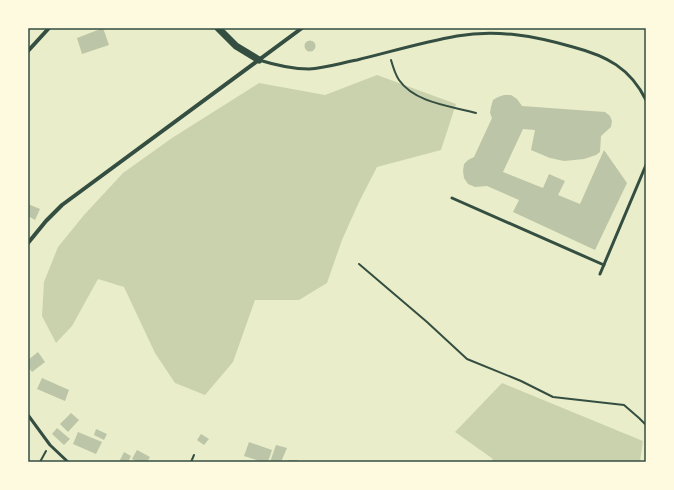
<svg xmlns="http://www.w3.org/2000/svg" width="674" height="490" font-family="Raleway,sans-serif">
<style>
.green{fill:#cad2ad}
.building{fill:#bcc5a7}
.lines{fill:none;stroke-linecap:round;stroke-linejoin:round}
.path{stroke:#344e41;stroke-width:2}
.service{stroke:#344e41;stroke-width:3}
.minor{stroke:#344e41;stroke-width:4}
.tertiary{stroke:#344e41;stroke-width:7}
.neatline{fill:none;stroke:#344e41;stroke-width:1.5}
</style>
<rect width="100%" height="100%" fill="#e9edc9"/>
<!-- green -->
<g class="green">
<path d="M377 75 456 104 441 150 377 167 359 202 342 240 327 283 299 300H255L233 362 205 395 175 383 155 353 124 287 98 279 72 326 56 343 42 316 44 282 58 247 84 215 123 173 172 138 259 83 325 95Z"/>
<path d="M502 383 643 441 640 462H490L493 459 455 432Z"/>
</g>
<!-- building -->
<g class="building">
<path d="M103 28 109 45 82 54 77 38Z"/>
<circle cx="310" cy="46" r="5.5"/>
<path d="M504 95H511L517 99 522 106 605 112 610 116 612 121 611 127 601 136 600 152 596 155 584 159 564 161 550 158 531 150 535 130 523 129 503 172 543 188 549 174 565 181 558 195 580 204 604 150 627 183 595 250 513 212 519 200 487 186 475 187 468 184 464 178 463 171 464 164 468 160 474 157 492 118 490 113 491 107 493 100 498 97Z"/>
<path d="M28 204 40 209 35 220 28 216Z"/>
<path d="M38 352 45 362 32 372 28 367V360Z"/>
<path d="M42 378 69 390 65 401 37 389Z"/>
<path d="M71 413 79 420 68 432 60 424Z"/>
<path d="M57 428 70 439 64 445 52 434Z"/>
<path d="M96 429 107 434 104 440 94 435Z"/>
<path d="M78 432 102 442 96 454 73 444Z"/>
<path d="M201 434 209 439 204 445 197 440Z"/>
<path d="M249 442 272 450 268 462H263L244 456Z"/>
<path d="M276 445 287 448 281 462H270Z"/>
<path d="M137 450 150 457 147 462H138L132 459Z"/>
<path d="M124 452 131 456 128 462H119Z"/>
<rect x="288" y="460" width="10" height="2"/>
</g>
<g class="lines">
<!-- path -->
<g class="path">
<path d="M391 60C393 67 395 74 399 80 415 103 451 106 476 113"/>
<path d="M359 264 427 322 467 359 521 381 553 397 624 405 639 418 646 425"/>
<path d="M40 462 46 451"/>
<path d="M191 462 194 455"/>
</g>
<!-- service -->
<g class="service">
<path d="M259 60C275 65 291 69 309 69 325 68 341 63 357 60 390 52 423 42 457 36 497 29 535 36 573 47 607 56 630 68 646 100"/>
<path d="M452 198 604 265"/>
<path d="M600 274 646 165"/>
<path d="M28 415 50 445 68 462"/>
</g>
<!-- minor -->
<g class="minor">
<path d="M28 51 49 28"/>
<path d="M28 243 46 221 62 205 302 28"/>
</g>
<!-- tertiary -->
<path class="tertiary" d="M218 28 236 46 259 60"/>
</g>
<!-- border -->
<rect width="674" height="490" fill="none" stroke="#fefae0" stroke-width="58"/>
<rect x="29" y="29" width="616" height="432" class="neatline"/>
</svg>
